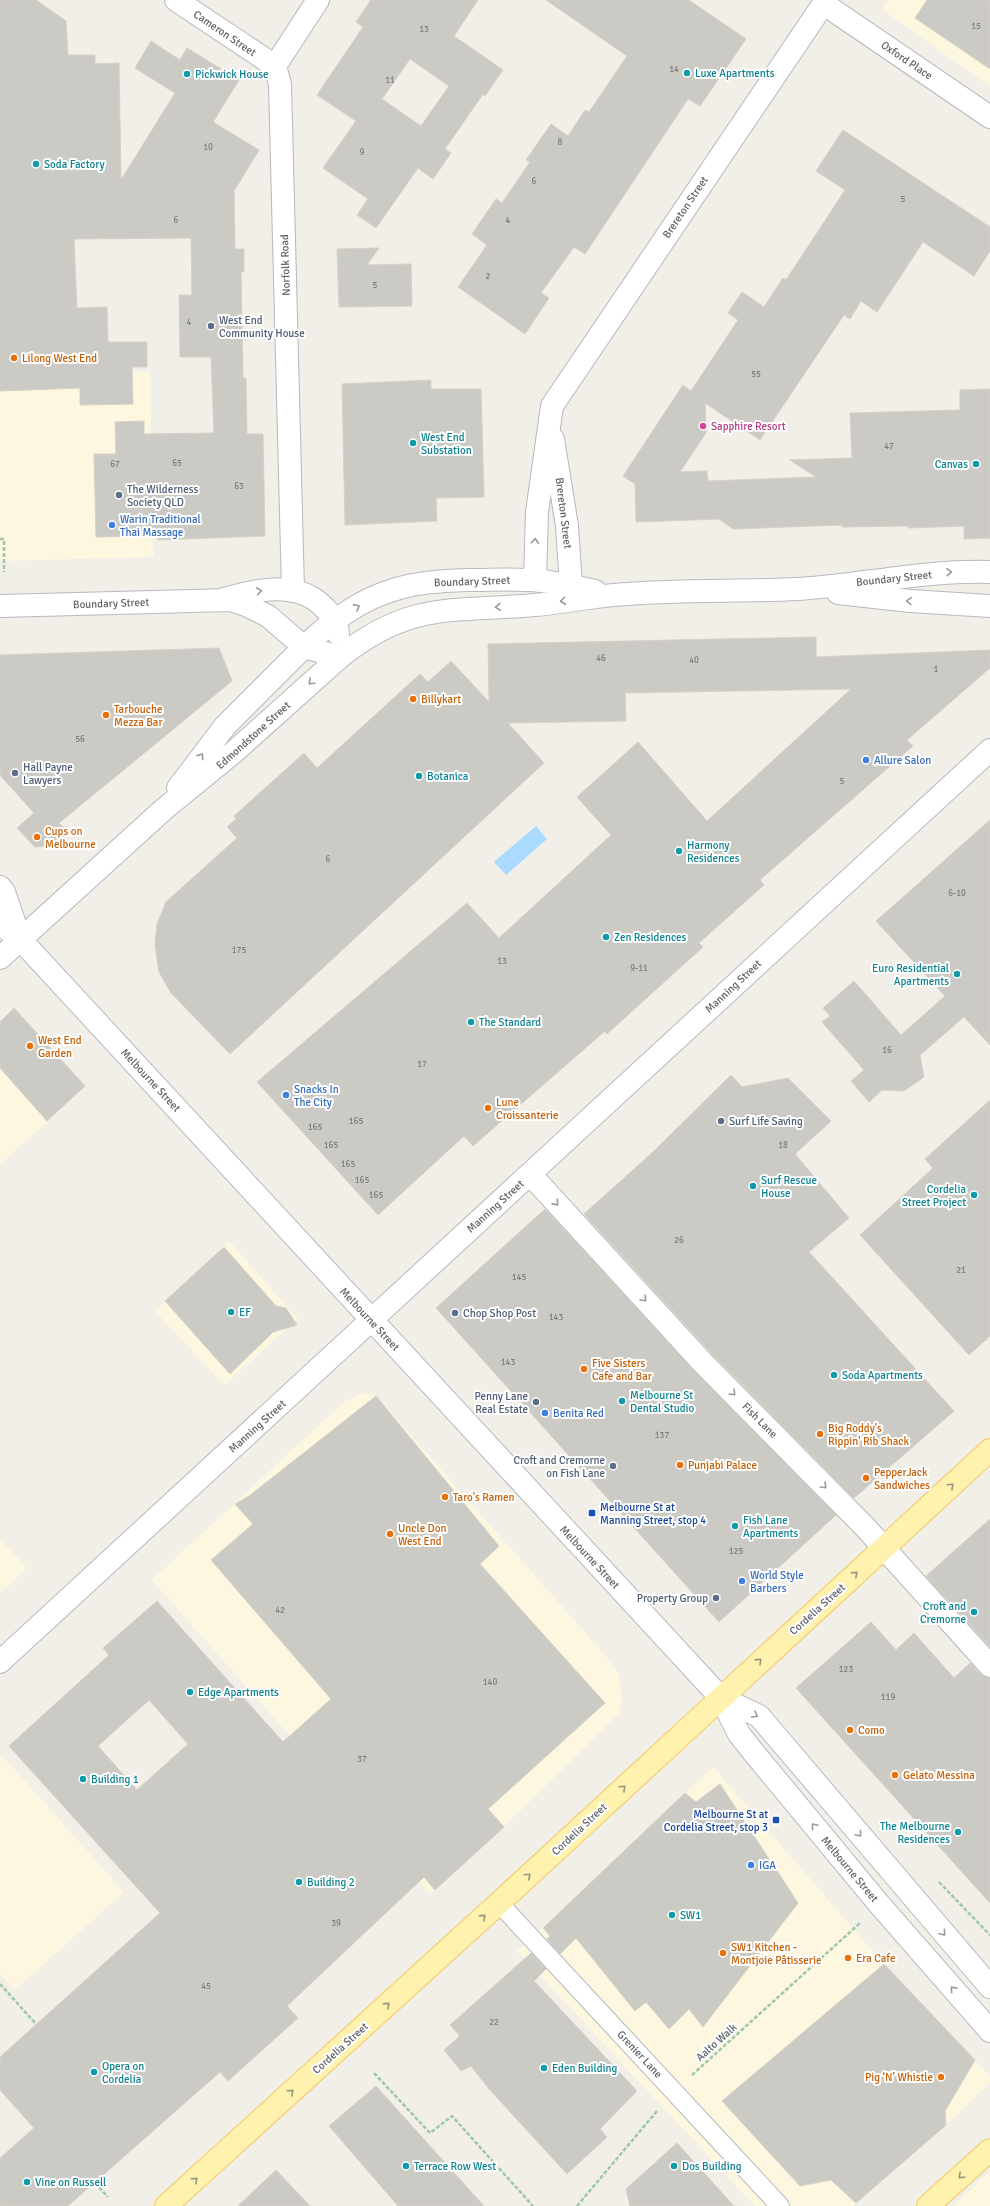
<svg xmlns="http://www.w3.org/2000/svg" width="990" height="2206" font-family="Signika,sans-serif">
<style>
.commercial{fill:#fef7e0}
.water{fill:#aadaff}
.building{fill:#cccac5;stroke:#d6d1c6;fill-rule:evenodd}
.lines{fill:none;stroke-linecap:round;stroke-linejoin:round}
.lane-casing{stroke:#b5b8bc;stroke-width:20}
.street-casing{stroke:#b5b8bc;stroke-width:24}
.secondary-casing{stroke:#b6babf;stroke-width:24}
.primary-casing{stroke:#f2c960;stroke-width:24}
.path{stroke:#9cc7a9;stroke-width:2.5;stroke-dasharray:4 2;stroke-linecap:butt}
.lane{stroke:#fff;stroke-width:18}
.street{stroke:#fff;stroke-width:22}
.secondary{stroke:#fff;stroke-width:22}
.primary{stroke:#fff2af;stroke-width:22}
.oneway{stroke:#979a9d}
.oneway2{stroke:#979581}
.culture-dot{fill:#0f9aa8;stroke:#fff;stroke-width:1.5}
.service-dot{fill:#5c6f8a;stroke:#fff;stroke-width:1.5}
.food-dot{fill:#e8710a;stroke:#fff;stroke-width:1.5}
.hotel-dot{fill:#d1479c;stroke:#fff;stroke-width:1.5}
.shop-dot{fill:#3f7fe0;stroke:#fff;stroke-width:1.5}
.transit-dot{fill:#1a4fb4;stroke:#fff;stroke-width:1.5}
.labels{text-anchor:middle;stroke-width:4;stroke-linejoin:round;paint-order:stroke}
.number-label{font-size:9px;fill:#7a7d7f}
.street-label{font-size:11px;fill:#5f6368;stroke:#fff}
.culture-label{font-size:11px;fill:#0d838f;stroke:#fff;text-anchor:start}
.service-label{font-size:11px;fill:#4e5e75;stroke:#fff;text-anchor:start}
.food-label{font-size:11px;fill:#c56008;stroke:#fff;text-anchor:start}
.hotel-label{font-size:11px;fill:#b23c85;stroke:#fff;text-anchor:start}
.shop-label{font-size:11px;fill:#366cbe;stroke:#fff;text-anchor:start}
.transit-label{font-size:11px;fill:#164399;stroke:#fff;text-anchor:start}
</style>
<rect width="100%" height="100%" fill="#f1efe8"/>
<!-- commercial -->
<g class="commercial">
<path d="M0 0H36L66 21 77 308 107 307 109 367 150 372 154 557 0 561Z"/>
<path d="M888 0H990V87L882 9Z"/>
<path d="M14 1008 85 1086 0 1165V1022Z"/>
<path d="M229 1241 298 1319 224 1385 155 1311Z"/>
<path d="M362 1393 376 1396 604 1654 619 1675 622 1700 619 1713 504 1827 430 1894 152 1580 344 1402Z"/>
<path d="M0 1539 27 1568 0 1593Z"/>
<path d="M0 1753 124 1892 15 1990 0 1974Z"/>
<path d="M713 1767 884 1964 990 2077V2083L946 2125 853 2206H755L517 1951Z"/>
<path d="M990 2171V2206H953Z"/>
</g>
<!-- water -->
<path class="water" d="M536 826 547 839 506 875 494 862Z"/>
<!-- building -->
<g class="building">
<path d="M0 0H36L66 21 68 55H95V64L119 63 121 180 175 93 135 68 151 41 180 60 187 48 239 80 213 122 259 150 234 191 235 249H244V272H241L243 378H246L247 434H263L265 536 158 540V536L96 537 94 454H116L115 422 144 421V434L214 433 211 357H180L179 295H192L191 238 74 239 77 308 107 307 108 342H147V367H132L133 404 80 405V388L0 391Z"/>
<path d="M371 0H478L454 36 503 70 485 96 483 94 445 149 451 153 433 179 418 168 376 228 357 215 368 199 323 168 356 121 317 95 363 27 356 22ZM410 59 449 86 421 126 382 99Z"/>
<path d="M546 0H689L746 39 700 106 688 99 585 254 574 247 541 293 549 298 525 334 458 287 487 245 472 234 496 199 502 203 530 162 526 160 551 124 568 136 585 110 589 112 627 56Z"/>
<path d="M927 0H990V69L915 18Z"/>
<path d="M843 130 990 227V251L974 276 923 242 877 312 861 301 850 319 844 315 760 440 705 403 706 433 680 472 707 471 708 481 816 477 790 460 852 458 850 413 960 410V390L990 389V538L964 539V526L908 528V526L842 527V525L733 529 719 519 636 522 635 484 623 476 683 385 691 391 738 320 728 313 742 292 764 307 783 278 786 280 845 190 816 171Z"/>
<path d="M379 248 367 265 411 264 412 306 339 307 337 249Z"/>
<path d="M431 380V389H481L484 497 436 498 437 521 345 525 342 384Z"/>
<path d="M816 637V657L990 650V668L907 740 913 746 760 880 764 885 699 943 703 947 607 1034 605 1031 473 1146 464 1136 378 1215 257 1082 467 903 499 938 611 835 577 797 638 742 707 821 851 689 625 693 626 721 508 723 544 763 230 1054 171 993 159 972 155 945 157 924 166 902 237 838 227 827 236 819 234 816 304 753 317 768 420 674 428 682 451 661 489 702 488 644Z"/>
<path d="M219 648 232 681 59 823 69 834 56 845 35 847 17 828 34 813 0 775V655Z"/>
<path d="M990 820V1045L964 1017 920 1055 924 1077 904 1091 882 1090 869 1102 851 1081 864 1070 822 1022 830 1016 823 1008 854 981 901 1035 945 996 876 921Z"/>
<path d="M14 1008 85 1086 47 1121 0 1068V1022Z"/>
<path d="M731 1075 742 1087 788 1078 831 1121 795 1154 849 1218 809 1252 954 1411 854 1498 712 1354 584 1214 653 1152Z"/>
<path d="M990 1100V1336L969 1355 860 1235 933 1168 925 1159Z"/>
<path d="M545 1209 694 1371 836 1515 719 1622 436 1308Z"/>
<path d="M224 1247 276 1306 286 1308 297 1325 273 1332 230 1374 165 1301Z"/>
<path d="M376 1396 499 1546 480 1564 605 1703 488 1809 504 1827 435 1890 424 1877 287 2006 298 2018 228 2081 220 2072 68 2206H0V2158L34 2128 0 2090V2057L160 1913 9 1746 109 1655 103 1648 157 1601 283 1742 331 1699 211 1560 253 1524 235 1504 249 1496ZM149 1700 188 1744 137 1790 98 1746Z"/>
<path d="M990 1519V1647L926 1576Z"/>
<path d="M871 1622 896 1650 914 1633 954 1678 970 1663 981 1675 990 1678V1903L796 1688Z"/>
<path d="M720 1784 798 1903 703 2027 689 2009 669 2029 646 2002 635 2011 576 1938 560 1954 547 1939 550 1936 543 1928 685 1793 696 1802Z"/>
<path d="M531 1953 546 1969 534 1981 637 2091 600 2129 607 2137 567 2174 489 2089 471 2066 461 2071 444 2050 460 2036 450 2025Z"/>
<path d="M884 1964 975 2060 945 2111 946 2125 856 2203 831 2180 800 2186 722 2101Z"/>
<path d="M376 2086 484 2206H398L329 2126Z"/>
<path d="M677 2143 734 2206H630L626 2189Z"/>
<path d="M276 2170 310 2206H238Z"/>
</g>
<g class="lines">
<defs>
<path id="lane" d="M499 1903 780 2206"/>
<g id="street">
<path d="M176 0 275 66"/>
<path d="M824 4 990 117"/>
<path d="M553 439 567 526 571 586"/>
<path d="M535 580 537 512 552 406 826 0"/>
<path d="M293 591 280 84 275 66 318 0"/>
<path d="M178 788 225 726 304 647"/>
<path d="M0 958 163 810 234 752 340 657"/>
<path d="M530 1174 703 1363 865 1527 990 1666"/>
<path d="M0 1662 990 750"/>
</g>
<g id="secondary">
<path d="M838 593 910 601 990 606"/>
<path d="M224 599C252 591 287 582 314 599 322 604 329 613 336 620L338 634"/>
<path d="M0 606 231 600 246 605 268 616 304 647 340 657"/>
<path d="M304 647C329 623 359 600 393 590 417 582 442 581 468 580 493 580 517 578 541 581 559 583 577 587 595 591"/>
<path d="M340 657C410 601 453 612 535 605 561 603 588 597 614 595 675 589 737 592 798 589 862 585 925 570 990 572"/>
<path d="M0 887 4 892 20 939"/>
<path d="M0 924 20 939 721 1698 739 1734 754 1753 879 1904 990 2031"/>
<path d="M721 1698 759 1716 990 1987"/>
</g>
<g id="primary">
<path d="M166 2206 499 1903 990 1450"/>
<path d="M928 2206 990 2150"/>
</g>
</defs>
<!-- lane casing -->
<use href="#lane" class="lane-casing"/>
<!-- street casing -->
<use href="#street" class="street-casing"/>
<!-- secondary casing -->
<use href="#secondary" class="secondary-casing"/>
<!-- primary casing -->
<use href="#primary" class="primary-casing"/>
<!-- path -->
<g class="path">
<path d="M0 539H4V572"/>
<path d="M939 1882 990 1935"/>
<path d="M0 1984 36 2024"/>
<path d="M374 2073 430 2133 452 2116 533 2206"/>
<path d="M692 2075 860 1923"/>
<path d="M95 2183 108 2197"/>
<path d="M577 2206 657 2111"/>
</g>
<!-- lane -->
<use href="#lane" class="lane"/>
<!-- street -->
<use href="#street" class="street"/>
<!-- secondary -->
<use href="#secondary" class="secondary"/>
<!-- primary -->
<use href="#primary" class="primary"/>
</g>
<!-- one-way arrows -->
<defs><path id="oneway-chevron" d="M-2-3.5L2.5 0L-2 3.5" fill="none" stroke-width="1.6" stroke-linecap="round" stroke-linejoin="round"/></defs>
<g class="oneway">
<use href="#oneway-chevron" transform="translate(535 541) rotate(-87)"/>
<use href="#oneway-chevron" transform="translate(949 572) rotate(-4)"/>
<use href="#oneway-chevron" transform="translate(259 591) rotate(-8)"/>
<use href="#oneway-chevron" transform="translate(563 601) rotate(173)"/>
<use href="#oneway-chevron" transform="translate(909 601) rotate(-176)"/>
<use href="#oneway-chevron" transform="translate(357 607) rotate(-29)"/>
<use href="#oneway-chevron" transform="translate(498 607) rotate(177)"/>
<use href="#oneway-chevron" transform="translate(311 682) rotate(137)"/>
<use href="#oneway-chevron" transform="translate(201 756) rotate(-55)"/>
<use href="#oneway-chevron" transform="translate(556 1203) rotate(48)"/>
<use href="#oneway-chevron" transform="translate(644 1299) rotate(47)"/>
<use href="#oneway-chevron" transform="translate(733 1393) rotate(45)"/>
<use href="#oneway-chevron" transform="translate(824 1486) rotate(45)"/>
<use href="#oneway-chevron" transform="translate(755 1715) rotate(31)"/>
<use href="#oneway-chevron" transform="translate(814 1826) rotate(-130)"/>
<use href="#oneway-chevron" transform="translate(859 1834) rotate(50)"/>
<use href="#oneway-chevron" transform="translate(943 1933) rotate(50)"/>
<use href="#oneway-chevron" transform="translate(953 1989) rotate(-131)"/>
</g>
<g class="oneway2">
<use href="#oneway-chevron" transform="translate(951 1486) rotate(-43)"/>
<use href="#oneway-chevron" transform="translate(855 1574) rotate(-42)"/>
<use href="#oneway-chevron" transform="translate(759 1661) rotate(-44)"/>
<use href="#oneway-chevron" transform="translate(623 1788) rotate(-43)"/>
<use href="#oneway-chevron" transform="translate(528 1876) rotate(-43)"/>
<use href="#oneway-chevron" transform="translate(483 1917) rotate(-42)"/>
<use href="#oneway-chevron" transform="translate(387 2005) rotate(-42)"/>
<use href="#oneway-chevron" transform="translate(291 2092) rotate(-42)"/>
<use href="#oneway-chevron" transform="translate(961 2176) rotate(138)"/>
<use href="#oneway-chevron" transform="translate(195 2180) rotate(-42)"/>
</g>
<!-- markers -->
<g class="culture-dot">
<circle cx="687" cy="73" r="4"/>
<circle cx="187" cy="74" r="4"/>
<circle cx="36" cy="164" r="4"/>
<circle cx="413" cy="443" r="4"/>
<circle cx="976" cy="464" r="4"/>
<circle cx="419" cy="776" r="4"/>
<circle cx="679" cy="851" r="4"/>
<circle cx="606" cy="937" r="4"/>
<circle cx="957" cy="974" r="4"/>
<circle cx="471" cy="1022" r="4"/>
<circle cx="753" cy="1186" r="4"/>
<circle cx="974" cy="1195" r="4"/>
<circle cx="231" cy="1312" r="4"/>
<circle cx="834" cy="1375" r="4"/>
<circle cx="622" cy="1401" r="4"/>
<circle cx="735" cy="1526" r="4"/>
<circle cx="974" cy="1612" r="4"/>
<circle cx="190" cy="1692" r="4"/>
<circle cx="83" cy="1779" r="4"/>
<circle cx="958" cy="1832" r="4"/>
<circle cx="299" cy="1882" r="4"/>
<circle cx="672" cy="1915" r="4"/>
<circle cx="544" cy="2068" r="4"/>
<circle cx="94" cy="2072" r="4"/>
<circle cx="406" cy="2166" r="4"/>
<circle cx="674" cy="2166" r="4"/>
<circle cx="27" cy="2182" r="4"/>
</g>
<g class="service-dot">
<circle cx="211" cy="326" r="4"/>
<circle cx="119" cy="495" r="4"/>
<circle cx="15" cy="773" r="4"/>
<circle cx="721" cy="1121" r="4"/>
<circle cx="455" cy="1313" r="4"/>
<circle cx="536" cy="1402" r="4"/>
<circle cx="613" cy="1466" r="4"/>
<circle cx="716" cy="1598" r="4"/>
</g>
<g class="food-dot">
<circle cx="14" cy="358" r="4"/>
<circle cx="413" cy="699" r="4"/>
<circle cx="106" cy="715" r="4"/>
<circle cx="37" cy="837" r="4"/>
<circle cx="30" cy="1046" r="4"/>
<circle cx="488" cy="1108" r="4"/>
<circle cx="584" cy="1369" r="4"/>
<circle cx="820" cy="1434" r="4"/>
<circle cx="680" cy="1465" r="4"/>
<circle cx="866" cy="1478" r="4"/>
<circle cx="445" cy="1497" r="4"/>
<circle cx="390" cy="1534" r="4"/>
<circle cx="850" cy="1730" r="4"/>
<circle cx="895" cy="1775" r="4"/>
<circle cx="723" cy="1953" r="4"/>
<circle cx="848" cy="1958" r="4"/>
<circle cx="941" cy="2077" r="4"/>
</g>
<circle class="hotel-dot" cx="703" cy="426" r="4"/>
<g class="shop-dot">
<circle cx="112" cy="525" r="4"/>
<circle cx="866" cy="760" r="4"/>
<circle cx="286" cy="1095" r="4"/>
<circle cx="545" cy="1413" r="4"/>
<circle cx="742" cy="1581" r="4"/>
<circle cx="751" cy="1865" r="4"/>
</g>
<g class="transit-dot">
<rect x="588" y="1509" width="8" height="8" rx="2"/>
<rect x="772" y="1816" width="8" height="8" rx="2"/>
</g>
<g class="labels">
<!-- number labels -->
<g class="number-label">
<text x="976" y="29">15</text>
<text x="424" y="32">13</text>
<text x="674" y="72">14</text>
<text x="390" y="83">11</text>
<text x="560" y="145">8</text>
<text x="208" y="150">10</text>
<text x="362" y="155">9</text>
<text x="534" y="184">6</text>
<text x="903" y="202">5</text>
<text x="176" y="223">6</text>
<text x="508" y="223">4</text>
<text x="488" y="279">2</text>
<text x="375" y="288">5</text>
<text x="189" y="325">4</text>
<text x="756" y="377">55</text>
<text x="889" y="449">47</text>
<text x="177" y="466">65</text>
<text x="115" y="467">67</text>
<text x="239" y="489">63</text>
<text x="601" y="661">46</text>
<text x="694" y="663">40</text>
<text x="936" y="672">1</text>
<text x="80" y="742">56</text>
<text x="842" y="784">5</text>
<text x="328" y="862">6</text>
<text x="957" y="896">6-10</text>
<text x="239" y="953">175</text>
<text x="502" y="964">13</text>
<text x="639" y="971">9-11</text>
<text x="887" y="1053">16</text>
<text x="422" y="1067">17</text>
<text x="356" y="1124">165</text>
<text x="315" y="1130">165</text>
<text x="331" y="1148">165</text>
<text x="783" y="1148">18</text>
<text x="348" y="1167">165</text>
<text x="362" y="1183">165</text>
<text x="376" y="1198">165</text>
<text x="679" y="1243">26</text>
<text x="961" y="1273">21</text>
<text x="519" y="1280">145</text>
<text x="556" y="1320">143</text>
<text x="508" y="1365">143</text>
<text x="662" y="1438">137</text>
<text x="736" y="1554">125</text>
<text x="280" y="1613">42</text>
<text x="846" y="1672">123</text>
<text x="490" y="1685">140</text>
<text x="888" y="1700">119</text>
<text x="362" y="1762">37</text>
<text x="336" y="1926">39</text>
<text x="206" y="1989">45</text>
<text x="494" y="2025">22</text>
</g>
<!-- street labels -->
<g class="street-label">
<text transform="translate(225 33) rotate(34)" y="4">Cameron Street</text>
<text transform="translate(907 60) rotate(34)" y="4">Oxford Place</text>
<text transform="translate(685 207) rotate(-56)" y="4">Brereton Street</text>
<text transform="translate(285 265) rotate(-92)" y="4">Norfolk Road</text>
<text transform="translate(564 513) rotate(83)" y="4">Brereton Street</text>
<text transform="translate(894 578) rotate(-6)" y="4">Boundary Street</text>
<text transform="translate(472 581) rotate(-2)" y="4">Boundary Street</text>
<text transform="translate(111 603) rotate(-2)" y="4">Boundary Street</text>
<text transform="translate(253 735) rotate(-42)" y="4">Edmondstone Street</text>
<text transform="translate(733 986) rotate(-43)" y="4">Manning Street</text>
<text transform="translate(151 1080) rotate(47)" y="4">Melbourne Street</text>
<text transform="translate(495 1206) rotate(-42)" y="4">Manning Street</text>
<text transform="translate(370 1319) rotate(47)" y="4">Melbourne Street</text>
<text transform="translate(760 1420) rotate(45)" y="4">Fish Lane</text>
<text transform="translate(257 1426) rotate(-42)" y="4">Manning Street</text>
<text transform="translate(590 1557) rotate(47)" y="4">Melbourne Street</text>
<text transform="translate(817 1609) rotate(-42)" y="4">Cordelia Street</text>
<text transform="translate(579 1829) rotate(-43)" y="4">Cordelia Street</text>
<text transform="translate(850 1869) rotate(50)" y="4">Melbourne Street</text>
<text transform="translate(716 2042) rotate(-42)" y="4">Aalto Walk</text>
<text transform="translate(340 2048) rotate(-42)" y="4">Cordelia Street</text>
<text transform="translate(640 2054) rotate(47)" y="4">Grenier Lane</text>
</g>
<!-- culture labels -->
<g class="culture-label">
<text x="695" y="77">Luxe Apartments</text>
<text x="195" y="78">Pickwick House</text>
<text x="44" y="168">Soda Factory</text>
<text x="421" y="441">West End<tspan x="421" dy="13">Substation</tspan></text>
<text x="968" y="468" text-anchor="end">Canvas</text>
<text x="427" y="780">Botanica</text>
<text x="687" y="849">Harmony<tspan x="687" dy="13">Residences</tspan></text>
<text x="614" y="941">Zen Residences</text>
<text x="949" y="972" text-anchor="end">Euro Residential<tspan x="949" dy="13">Apartments</tspan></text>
<text x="479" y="1026">The Standard</text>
<text x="761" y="1184">Surf Rescue<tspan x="761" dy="13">House</tspan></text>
<text x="966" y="1193" text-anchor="end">Cordelia<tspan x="966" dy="13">Street Project</tspan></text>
<text x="239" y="1316">EF</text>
<text x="842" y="1379">Soda Apartments</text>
<text x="630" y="1399">Melbourne St<tspan x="630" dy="13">Dental Studio</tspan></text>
<text x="743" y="1524">Fish Lane<tspan x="743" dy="13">Apartments</tspan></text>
<text x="966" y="1610" text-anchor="end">Croft and<tspan x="966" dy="13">Cremorne</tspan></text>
<text x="198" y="1696">Edge Apartments</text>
<text x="91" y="1783">Building 1</text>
<text x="950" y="1830" text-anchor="end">The Melbourne<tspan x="950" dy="13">Residences</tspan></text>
<text x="307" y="1886">Building 2</text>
<text x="680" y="1919">SW1</text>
<text x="102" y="2070">Opera on<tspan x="102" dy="13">Cordelia</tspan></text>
<text x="552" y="2072">Eden Building</text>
<text x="414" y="2170">Terrace Row West</text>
<text x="682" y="2170">Dos Building</text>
<text x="35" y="2186">Vine on Russell</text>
</g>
<!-- service labels -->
<g class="service-label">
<text x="219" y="324">West End<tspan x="219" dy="13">Community House</tspan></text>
<text x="127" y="493">The Wilderness<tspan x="127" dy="13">Society QLD</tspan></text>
<text x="23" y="771">Hall Payne<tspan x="23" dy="13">Lawyers</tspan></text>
<text x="729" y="1125">Surf Life Saving</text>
<text x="463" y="1317">Chop Shop Post</text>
<text x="528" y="1400" text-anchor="end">Penny Lane<tspan x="528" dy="13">Real Estate</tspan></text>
<text x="605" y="1464" text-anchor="end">Croft and Cremorne<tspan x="605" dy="13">on Fish Lane</tspan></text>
<text x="708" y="1602" text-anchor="end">Property Group</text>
</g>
<!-- food labels -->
<g class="food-label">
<text x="22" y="362">Lilong West End</text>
<text x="421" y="703">Billykart</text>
<text x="114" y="713">Tarbouche<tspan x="114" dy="13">Mezza Bar</tspan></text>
<text x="45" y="835">Cups on<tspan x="45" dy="13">Melbourne</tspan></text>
<text x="38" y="1044">West End<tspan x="38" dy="13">Garden</tspan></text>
<text x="496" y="1106">Lune<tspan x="496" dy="13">Croissanterie</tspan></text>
<text x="592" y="1367">Five Sisters<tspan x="592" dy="13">Cafe and Bar</tspan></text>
<text x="828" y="1432">Big Roddy's<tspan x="828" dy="13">Rippin' Rib Shack</tspan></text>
<text x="688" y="1469">Punjabi Palace</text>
<text x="874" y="1476">PepperJack<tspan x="874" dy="13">Sandwiches</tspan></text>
<text x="453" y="1501">Taro's Ramen</text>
<text x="398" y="1532">Uncle Don<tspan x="398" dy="13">West End</tspan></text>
<text x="858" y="1734">Como</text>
<text x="903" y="1779">Gelato Messina</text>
<text x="731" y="1951">SW1 Kitchen -<tspan x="731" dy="13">Montjoie Pâtisserie</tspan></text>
<text x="856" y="1962">Era Cafe</text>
<text x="933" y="2081" text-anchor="end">Pig ‘N’ Whistle</text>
</g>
<!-- hotel labels -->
<g class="hotel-label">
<text x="711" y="430">Sapphire Resort</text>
</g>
<!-- shop labels -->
<g class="shop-label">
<text x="120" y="523">Warin Traditional<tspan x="120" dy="13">Thai Massage</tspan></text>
<text x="874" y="764">Allure Salon</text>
<text x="294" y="1093">Snacks In<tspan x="294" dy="13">The City</tspan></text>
<text x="553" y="1417">Benita Red</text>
<text x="750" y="1579">World Style<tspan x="750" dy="13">Barbers</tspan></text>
<text x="759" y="1869">IGA</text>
</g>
<!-- transit labels -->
<g class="transit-label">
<text x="600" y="1511">Melbourne St at<tspan x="600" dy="13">Manning Street, stop 4</tspan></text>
<text x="768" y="1818" text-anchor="end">Melbourne St at<tspan x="768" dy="13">Cordelia Street, stop 3</tspan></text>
</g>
</g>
</svg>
